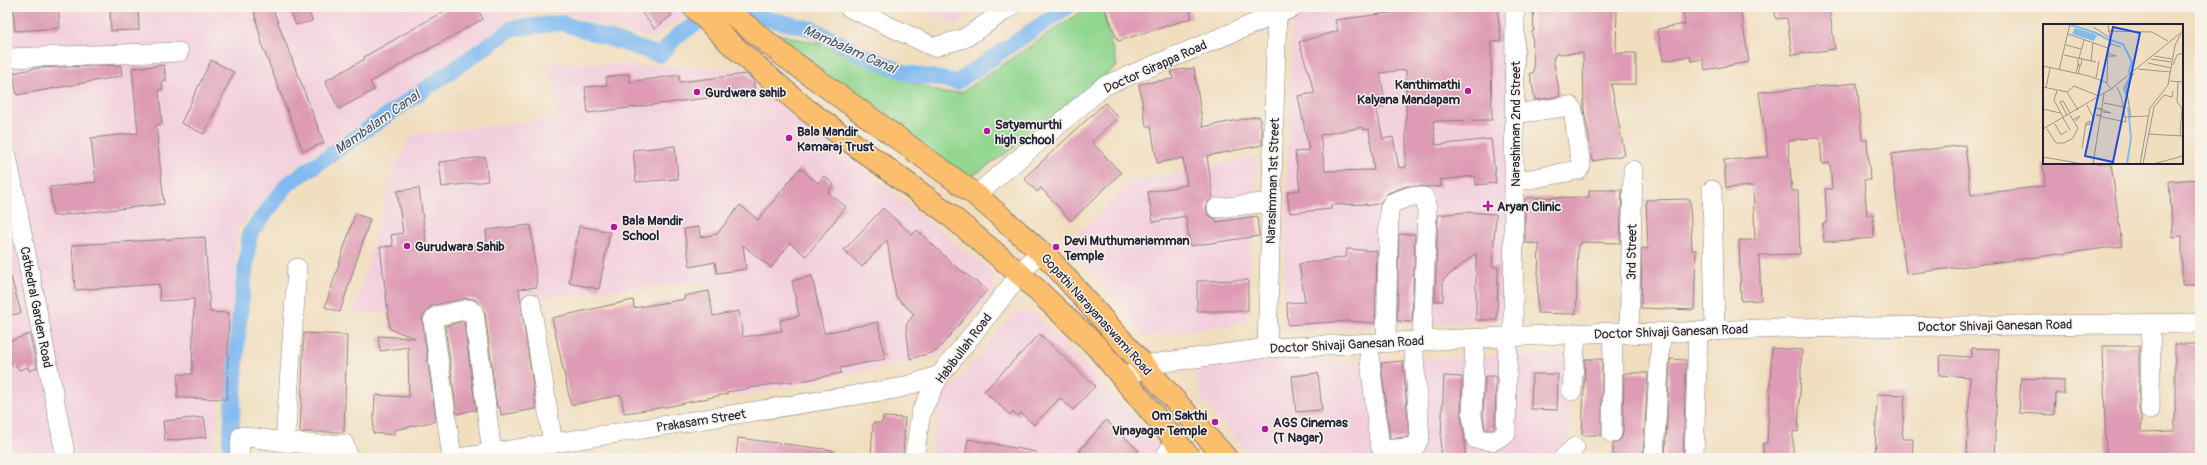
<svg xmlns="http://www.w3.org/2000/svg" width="2207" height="465" font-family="Pangolin,sans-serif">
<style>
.built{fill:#f3cfde}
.green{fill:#92d790;stroke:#5a7c66}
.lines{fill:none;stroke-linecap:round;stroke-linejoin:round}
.canal{stroke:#80baf1;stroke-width:16}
.building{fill:#de9bb5;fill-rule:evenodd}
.minor-casing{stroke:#8a807d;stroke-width:20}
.major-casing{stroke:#8a807d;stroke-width:24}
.minor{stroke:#fff;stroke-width:19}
.major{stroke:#fabe6d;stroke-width:22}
.poi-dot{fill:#b5179e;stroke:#f7f3e8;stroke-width:1.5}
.labels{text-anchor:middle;stroke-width:3;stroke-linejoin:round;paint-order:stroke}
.street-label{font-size:13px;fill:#22223b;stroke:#f7f3e8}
.poi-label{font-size:13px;font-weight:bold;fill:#22223b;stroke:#f7f3e8;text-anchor:start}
.water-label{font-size:14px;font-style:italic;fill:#43577b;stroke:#f7f3e8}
.inset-river{fill:none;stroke:#80baf1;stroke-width:2}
.inset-road{fill:none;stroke:#9e938a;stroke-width:1}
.view{fill:#1d4ed8;fill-opacity:0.15;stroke:#1d4ed8;stroke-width:2}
.inset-edge{fill:none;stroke:#22223b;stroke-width:2}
</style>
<rect width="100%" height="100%" fill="#f7f3e8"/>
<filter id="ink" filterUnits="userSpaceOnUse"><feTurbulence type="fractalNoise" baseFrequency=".025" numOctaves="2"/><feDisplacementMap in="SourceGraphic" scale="8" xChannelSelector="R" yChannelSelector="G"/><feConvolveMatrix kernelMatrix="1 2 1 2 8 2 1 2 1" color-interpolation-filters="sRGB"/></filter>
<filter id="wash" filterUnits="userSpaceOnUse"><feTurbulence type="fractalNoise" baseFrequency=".012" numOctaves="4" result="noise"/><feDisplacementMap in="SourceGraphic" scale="16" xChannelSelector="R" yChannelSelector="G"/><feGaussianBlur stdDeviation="0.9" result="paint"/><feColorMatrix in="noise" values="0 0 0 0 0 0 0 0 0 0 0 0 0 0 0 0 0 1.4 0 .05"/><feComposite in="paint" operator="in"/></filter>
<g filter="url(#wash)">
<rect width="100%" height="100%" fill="#f1debf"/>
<!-- built -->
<g class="built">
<path d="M7 7H680L688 15 651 39 563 13 530 8 293 168 237 229 234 287 212 458H76L7 104Z"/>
<path d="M919 7H976L958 25Z"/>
<path d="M1333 7H1513L1517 320 1283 330 1292 20Z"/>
<path d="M550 62 755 70 809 127 992 272 995 289 938 356 732 397 710 281 354 315 394 168 411 135 558 118Z"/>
<path d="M1257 157 1246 322 1146 337 1068 245 1131 182Z"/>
<path d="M7 172 59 458H7Z"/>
<path d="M1034 312 1160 445 1153 458H931L939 402 1014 313Z"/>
<path d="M1573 354 1568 441 1547 458H1253L1201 398 1196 375 1213 364Z"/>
</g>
<!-- green -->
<path class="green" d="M1088 7H1102L1117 66 1008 152 966 180 761 30 820 44 886 73 943 93 962 92Z"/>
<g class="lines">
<!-- canal -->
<g class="canal">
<path d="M731 7 768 19 813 29 858 53 906 73 957 82 1067 7"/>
<path d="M229 458 239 321 250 233 288 184 513 28 562 23 660 55 677 36 713 13"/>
</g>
</g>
<g id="blocks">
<!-- building -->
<g class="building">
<path d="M13 7H58L60 28 15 31Z"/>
<path d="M110 7H138L139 30 111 31Z"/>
<path d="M253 7H272L324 143 303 151 263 48Z"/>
<path d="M287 7H308L312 21 296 25Z"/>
<path d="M451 7H476L483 19 370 82 374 90 339 109 325 81 365 59 364 57Z"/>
<path d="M637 7H665L672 15 655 29Z"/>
<path d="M1104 7H1189L1192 18 1118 41Z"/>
<path d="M1405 7H1429V11L1463 7H1497L1501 41 1491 42 1492 120 1433 121 1436 145 1491 139 1496 183 1476 185 1475 176 1440 180 1441 187 1407 186 1388 193 1380 203 1367 206V204L1331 205V209L1290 213 1287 192 1300 190 1295 152 1309 150 1298 96 1315 93 1299 42 1338 31 1335 20 1405 11ZM1406 70V167L1399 168 1393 137 1383 139 1376 106 1386 105 1380 73ZM1363 127 1364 130 1369 129 1374 170 1325 171 1320 135Z"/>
<path d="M1533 7H1617L1616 53H1636V84H1611L1625 155 1593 161 1584 110 1583 53 1555 54V57H1553L1560 96 1535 100 1530 73H1534L1532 31H1534Z"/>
<path d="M1682 7H1740L1749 62 1705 70 1703 59 1691 61 1690 56 1663 61 1658 29 1685 24Z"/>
<path d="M1774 7H1829L1835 49 1792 55 1787 18 1776 19Z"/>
<path d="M211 60 234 72 204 134 181 123Z"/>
<path d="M121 65 122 76 17 95 13 73 37 68Z"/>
<path d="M164 65 166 81H162L163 90H159L162 124 156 125 164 204 53 216 50 187 96 182 91 138 138 133 132 68Z"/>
<path d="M1194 68 1203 127 1259 116 1262 131V145L1207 156 1213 198 1207 203 1206 209 1208 215 1216 219V222L1257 216 1259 236 1190 246 1186 216 1153 222 1148 192 1187 185 1183 158 1157 163 1151 126H1146L1139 84 1173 79 1171 71Z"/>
<path d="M629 74 630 82 679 75 680 82 746 74 753 80 755 92 588 113 585 87 607 85 606 77Z"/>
<path d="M1857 83 1862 140H1867L1870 180H1864L1867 215H1873L1874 238 1824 242 1823 223H1827L1825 189H1832L1830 163 1822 164 1820 138 1796 139V140L1788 141 1792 191H1798L1800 254 1759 255 1761 300 1741 301 1739 240H1755L1753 186 1726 188 1724 160 1768 157 1759 92Z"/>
<path d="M1105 103 1118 117 1092 142 1121 173 1071 221 1041 188 1037 192 1024 178Z"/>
<path d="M1965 145 1971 195 2045 186 2043 163H2111L2122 246 1906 274 1891 154Z"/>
<path d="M675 146 678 179 636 182 633 150Z"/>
<path d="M485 157 488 181 442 187 439 162Z"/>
<path d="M800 168 818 183 824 176 834 184 828 192 846 207 806 256 790 243 771 268 743 245 746 269 717 273 715 262 690 267 684 229 699 227 700 237 717 234 740 205 758 220Z"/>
<path d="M2200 179V285H2182V236L2173 237 2169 181Z"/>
<path d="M419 188 427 250 487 243 486 230 531 225 537 287 519 289 536 409 501 415 500 407 497 408 485 312 476 300 467 298 434 305 428 309 422 318 436 421 394 430V435L373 433 375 395 409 397 408 347 380 351 378 336 415 338 390 329 380 247 393 246 391 235 403 233 397 191Z"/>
<path d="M1589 190H1622L1620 243 1581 242V245H1578L1576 314 1537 313 1539 244 1525 243V198L1589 197Z"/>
<path d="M1690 199 1692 250H1696L1694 310 1641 308 1642 248 1648 249 1646 200Z"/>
<path d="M883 208 912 235 917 230 954 265 987 290 937 351 910 359 906 325 914 314 896 297 887 240 862 267 844 250Z"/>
<path d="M1466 212 1496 214 1492 267H1498L1497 320H1476V253L1443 280V301H1435L1438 215Z"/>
<path d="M355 214 370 219 340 312 325 307Z"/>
<path d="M579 226 610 232 599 289 569 283Z"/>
<path d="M1399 234H1415L1412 322 1397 321Z"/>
<path d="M205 237 210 312 229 313 227 399 177 398 178 374H192L194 299 160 301 159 284 75 290 72 245Z"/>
<path d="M1347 249 1377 251 1375 323 1350 321 1288 325 1287 303 1305 302 1299 264 1346 257Z"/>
<path d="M812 276 824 333 878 322 885 359 840 368 841 373 792 383V381L727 392V394L666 407 624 413 621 395 571 405 552 318 633 300 634 308 685 299 684 296 709 291 713 316 739 311 743 337 782 331 780 320 799 316 792 281Z"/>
<path d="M7 277H11L21 313 7 316Z"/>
<path d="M1248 280V311H1197V281Z"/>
<path d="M464 321 476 411 472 410 457 414 445 326Z"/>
<path d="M304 333 347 335 344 432H300Z"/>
<path d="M30 334 37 368 29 371 28 367 19 370 17 366 13 367 10 360 7 362V342Z"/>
<path d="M1040 334 1095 386 1073 410 1060 398 1034 425 1021 413 1017 416 1013 412 1010 415 984 391Z"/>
<path d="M2175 344H2200V458H2106L2103 346H2139V410L2141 416V432L2175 431Z"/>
<path d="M1772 348 1802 350 1798 432 1793 431V458H1763V443H1767Z"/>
<path d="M1972 348 1999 349 1994 458H1967L1970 377 1939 375 1940 355 1971 357Z"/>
<path d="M1585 359H1602V435H1582Z"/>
<path d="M1670 359 1686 360 1683 458H1665Z"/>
<path d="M1403 361 1409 435 1408 437 1390 439 1381 363Z"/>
<path d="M1318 373 1322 410 1296 412 1292 376Z"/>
<path d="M1624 373H1648L1643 458H1613V444L1621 439 1623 433Z"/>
<path d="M1532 374H1558L1557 410 1531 409Z"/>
<path d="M1444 376 1462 377 1461 416 1465 441V458L1440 457Z"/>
<path d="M1485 376H1496L1495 427 1491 429H1485L1483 415Z"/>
<path d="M2021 378 2064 380V393H2055L2054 415 2019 413Z"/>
<path d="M1877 394 1905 395 1902 439H1913L1912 458H1875Z"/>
<path d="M204 417 207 437 165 441 163 421Z"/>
<path d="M883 417 905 418 903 458H871L873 423H882Z"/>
<path d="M1106 420 1139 451 1134 458H1080L1081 449Z"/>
<path d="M738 438 832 450V458L736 457Z"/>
<path d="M968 439 1036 452 1035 458H965Z"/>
</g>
</g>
</g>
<g filter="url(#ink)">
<use href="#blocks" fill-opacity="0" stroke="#8a807d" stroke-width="1"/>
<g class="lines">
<defs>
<g id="minor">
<path d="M848 7 934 47 965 38 1010 7"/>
<path d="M7 58 179 52"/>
<path d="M7 156 66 458"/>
<path d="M1514 182 1578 170 1581 166 1573 110 1570 106 1515 114"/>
<path d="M1712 190 1715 331"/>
<path d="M976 195 1104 86 1294 7"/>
<path d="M1217 208 1271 202"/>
<path d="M297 268 285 442 322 445 344 444 349 458"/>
<path d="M531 303 553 444"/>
<path d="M1629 334 1633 170"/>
<path d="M1513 336 1515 7"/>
<path d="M1475 338 1472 416 1476 439 1493 441 1506 434 1508 337"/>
<path d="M1386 342 1389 209 1392 203 1411 196 1424 197 1427 209 1422 340"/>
<path d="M1368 343 1379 441 1381 448 1386 450 1415 447 1420 437 1413 341"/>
<path d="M1267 348 1277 13"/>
<path d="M1125 379 1144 365 1267 348 1613 332 1629 334 1787 328 2200 323"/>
<path d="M1572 391 1576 334"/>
<path d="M2150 410 2151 324"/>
<path d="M1612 433 1613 332"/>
<path d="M239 458 241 436 285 442"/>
<path d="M452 458 433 321 437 316 469 309 474 313 492 453"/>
<path d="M460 458 900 388 940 375"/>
<path d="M914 458 921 412 940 375 1039 251"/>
<path d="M1164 458 1175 441"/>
<path d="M1563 458 1575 447"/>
<path d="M1654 458 1661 332"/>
<path d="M1694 458 1698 331"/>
</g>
<g id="major">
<path d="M694 7 731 44 807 110 946 212 1020 274 1096 346 1190 458"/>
<path d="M723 7 783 55 976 195 1051 261 1226 458"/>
</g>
</defs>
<!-- minor casing -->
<use href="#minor" class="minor-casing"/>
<!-- major casing -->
<use href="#major" class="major-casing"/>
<!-- minor -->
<use href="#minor" class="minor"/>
<!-- major -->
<use href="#major" class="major"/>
</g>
</g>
<!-- markers -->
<g class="poi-dot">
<circle cx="1468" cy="91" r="4"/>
<circle cx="697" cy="92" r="4"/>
<circle cx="987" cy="131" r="4"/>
<circle cx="789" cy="138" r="4"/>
<path d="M1486 200h4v4h4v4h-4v4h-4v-4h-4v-4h4z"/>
<circle cx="614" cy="227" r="4"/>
<circle cx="407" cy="246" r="4"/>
<circle cx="1056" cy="247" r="4"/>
<circle cx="1215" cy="422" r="4"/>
<circle cx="1265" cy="429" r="4"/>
</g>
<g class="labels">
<!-- street labels -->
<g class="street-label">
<text transform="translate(1155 66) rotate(-24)" y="5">Doctor Girappa Road</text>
<text transform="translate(1515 124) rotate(-90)" y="5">Narashiman 2nd Street</text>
<text transform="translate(1272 181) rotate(-88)" y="5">Narasimman 1st Street</text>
<text transform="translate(1631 252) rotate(-89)" y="5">3rd Street</text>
<text transform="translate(37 307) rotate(79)" y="5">Cathedral Garden Road</text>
<text transform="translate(1097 314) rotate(48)" y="5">Gopathi Narayanaswami Road</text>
<text transform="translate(1995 325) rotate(-1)" y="5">Doctor Shivaji Ganesan Road</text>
<text transform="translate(1671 331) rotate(-2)" y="5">Doctor Shivaji Ganesan Road</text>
<text transform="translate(1347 344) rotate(-3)" y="5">Doctor Shivaji Ganesan Road</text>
<text transform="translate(963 348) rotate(-53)" y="5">Habibullah Road</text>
<text transform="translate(701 420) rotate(-9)" y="5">Prakasam Street</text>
</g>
<!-- poi labels -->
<g class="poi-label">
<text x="1460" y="89" text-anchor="end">Kanthimathi<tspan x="1460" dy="15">Kalyana Mandapam</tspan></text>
<text x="705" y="97">Gurdwara sahib</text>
<text x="995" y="129">Satyamurthi<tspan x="995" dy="15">high school</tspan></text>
<text x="797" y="136">Bala Mandir<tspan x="797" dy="15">Kamaraj Trust</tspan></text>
<text x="1497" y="211">Aryan Clinic</text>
<text x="622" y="225">Bala Mandir<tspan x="622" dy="15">School</tspan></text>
<text x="1064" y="245">Devi Muthumariamman<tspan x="1064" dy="15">Temple</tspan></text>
<text x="415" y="251">Gurudwara Sahib</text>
<text x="1207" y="420" text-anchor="end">Om Sakthi<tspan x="1207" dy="15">Vinayagar Temple</tspan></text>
<text x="1273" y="427">AGS Cinemas<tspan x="1273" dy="15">(T Nagar)</tspan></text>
</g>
<!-- water labels -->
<g class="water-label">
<text transform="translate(850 49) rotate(24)" y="5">Mambalam Canal</text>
<text transform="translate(377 122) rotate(-35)" y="5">Mambalam Canal</text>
</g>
</g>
<!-- overview -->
<g transform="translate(2043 24)">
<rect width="140" height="140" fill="#f1debf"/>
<path d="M32 4 54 11 51 17 29 10Z" fill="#80baf1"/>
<path class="inset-river" d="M28 1 53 9 66 16M67 16 80 20 89 38 86 47 88 51 81 64 83 71M84 140 88 114 85 83"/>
<path class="inset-road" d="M65 0 68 20M50 3 66 13M65 7 109 8 125 17M25 10 65 24M23 21 38 25M65 24 68 20 78 23M21 31 53 38M65 32H73L65 29M111 32 129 35M35 34V41H38L39 35M36 34 41 16M108 35 128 38M48 37 50 18M105 39 128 44M130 41 134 31 140 29M0 42 46 52 62 58 70 66M95 45 127 48M16 46 27 0M33 49 35 41 37 42 35 50M53 54 56 37M127 57 140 58M135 58 134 78 139 84 137 112M64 59 65 24M0 63 24 68 35 86M3 64 7 44M14 67 11 76 20 93M24 68 31 62 56 72M121 71 129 73 130 67M61 79 81 83M44 81 51 96M0 85 17 89M60 87 54 84 60 85M60 88 68 89 60 86M24 91 17 78 20 77 27 89M59 93 83 98 78 72 74 63M59 93 53 91H59M82 93 105 92M88 93 83 63 91 49M20 94 27 106M30 96 37 92 33 97M12 100 18 111 24 107M0 105 68 65 140 7M4 105 13 119H21L30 114 35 104 27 91M105 110 140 112M39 124 43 99 47 97 46 101 43 100M0 133 40 140M50 140 61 70M97 140 107 84 125 61 132 21 138 10M100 140 111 83 121 71M110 140 140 132"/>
<path class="view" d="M70 3 97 9 70 138 42 132Z"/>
<rect width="140" height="140" class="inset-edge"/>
</g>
<!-- margin -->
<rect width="2207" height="465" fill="none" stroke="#f7f3e8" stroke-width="24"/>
</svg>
